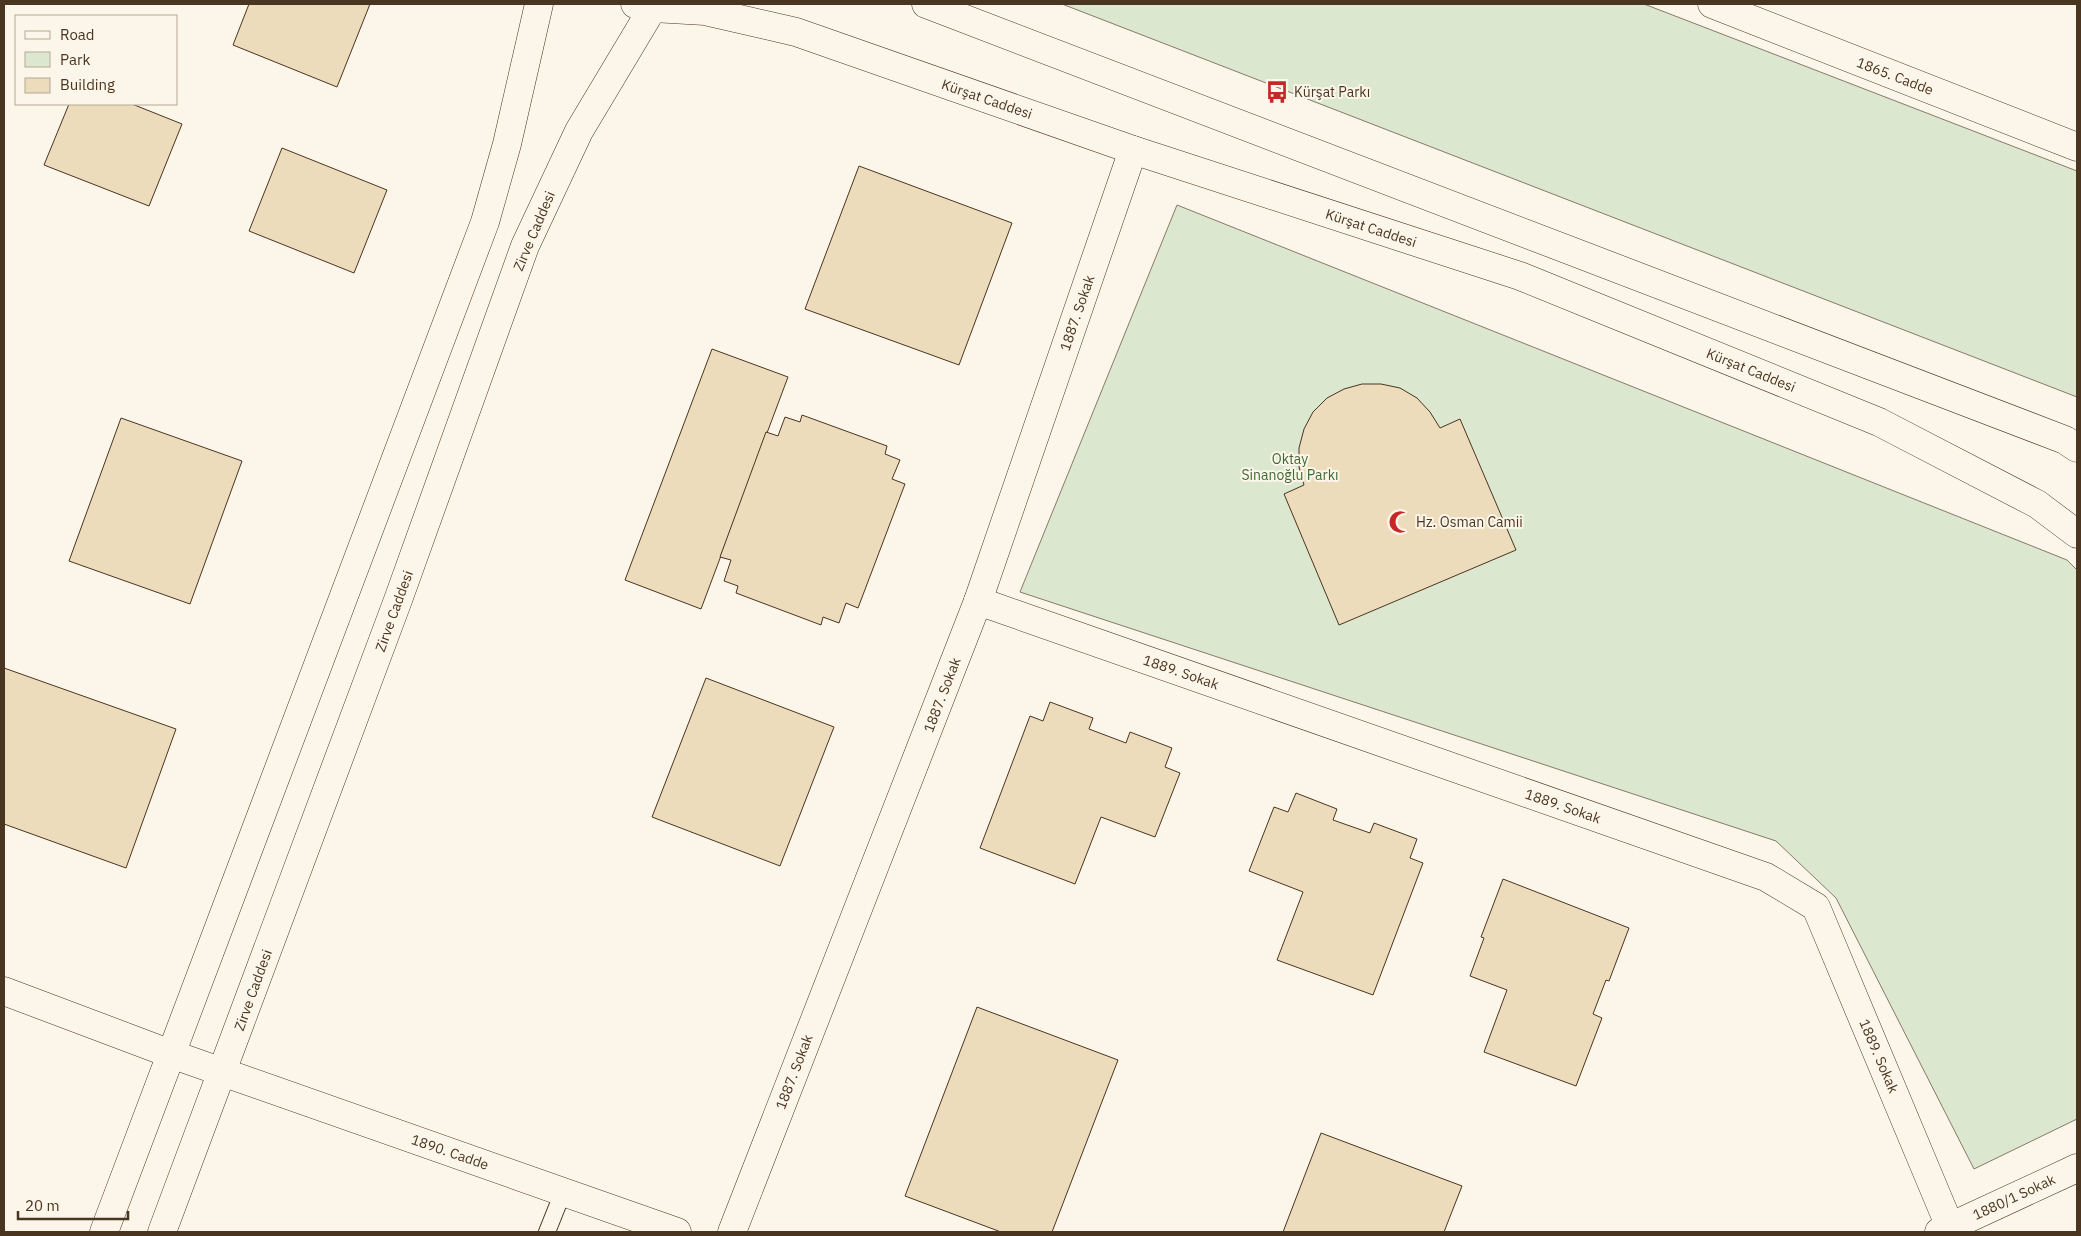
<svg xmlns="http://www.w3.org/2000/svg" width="2081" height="1236" font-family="'IBM Plex Sans',sans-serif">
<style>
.green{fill:#dce7d0;stroke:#887966}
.building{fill:#ecdcbc;stroke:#4a3520}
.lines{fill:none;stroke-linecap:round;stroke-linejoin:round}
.service-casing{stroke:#4a3520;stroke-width:18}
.minor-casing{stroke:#4a3520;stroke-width:29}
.tertiary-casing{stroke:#4a3520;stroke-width:29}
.secondary-casing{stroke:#4a3520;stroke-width:29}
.service{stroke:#fbf6e9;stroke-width:16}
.minor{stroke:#fbf6e9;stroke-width:28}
.tertiary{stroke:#fbf6e9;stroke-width:28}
.secondary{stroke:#fbf6e9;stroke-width:28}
.labels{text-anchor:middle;stroke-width:4;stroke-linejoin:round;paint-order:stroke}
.street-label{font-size:14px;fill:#4a3520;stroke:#fbf6e9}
.poi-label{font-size:14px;fill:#4a3520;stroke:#fbf6e9;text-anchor:start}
.park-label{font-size:14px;fill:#436837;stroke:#fbf6e9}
</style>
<rect width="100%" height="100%" fill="#fbf6e9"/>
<!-- green -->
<g class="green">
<path d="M1062 4H1644L2077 171V397Z"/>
<path d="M1177 205 2067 560 2077 570V1119L1974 1169 1836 898 1776 841 1020 592Z"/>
</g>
<!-- building -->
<g class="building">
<path d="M249 4H370L337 87 233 45Z"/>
<path d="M69 104H132L182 124 149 206 44 165Z"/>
<path d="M282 148 387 190 354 273 249 231Z"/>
<path d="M859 166 1012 223 959 365 805 309Z"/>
<path d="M712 349 788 377 701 609 625 580Z"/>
<path d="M1362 384H1381L1400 388 1417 398 1430 412 1440 428 1460 419 1516 550 1339 625 1284 494 1304 485 1299 467V448L1304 429 1313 412 1327 398 1344 389Z"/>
<path d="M802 415 887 446 885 454 900 460 892 479 905 484 858 608 846 603 839 623 823 617 821 625 736 593 738 586 724 581 731 560 720 557 766 432 778 436 785 417 800 422Z"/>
<path d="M121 418 242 461 190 604 69 561Z"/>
<path d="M4 668 176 729 126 868 4 824Z"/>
<path d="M706 678 834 727 780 866 652 817Z"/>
<path d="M1050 702 1093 718 1089 729 1126 743 1130 732 1172 748 1165 767 1180 773 1155 837 1101 817 1075 884 980 848 1030 716 1043 721Z"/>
<path d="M1296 793 1337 809 1333 820 1370 833 1374 823 1417 839 1410 858 1423 863 1373 995 1277 960 1303 892 1249 871 1274 807 1288 812Z"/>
<path d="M1503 879 1629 928 1609 981 1606 980 1593 1014 1602 1018 1576 1086 1484 1052 1507 990 1470 976 1484 938 1481 937Z"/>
<path d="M977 1007 1118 1060 1052 1232H1001L905 1196Z"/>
<path d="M1321 1133 1462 1186 1444 1232H1283Z"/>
</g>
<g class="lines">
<defs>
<path id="service" d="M547 1232 563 1192"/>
<g id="minor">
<path d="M1712 4 2077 147"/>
<path d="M978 601 1766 877 1816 907 1950 1227"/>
<path d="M4 991 171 1054 677 1232"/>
<path d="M732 1232 978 601 1133 150"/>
<path d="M1939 1232 2077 1168"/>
</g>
<g id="tertiary">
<path d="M635 4 653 8 705 11 796 32 1133 150 1520 276 1879 422 2037 504 2077 534"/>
<path d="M926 4 2065 440 2077 448"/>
</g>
<g id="secondary">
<path d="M104 1232 485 222 507 144 539 4"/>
<path d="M162 1232 398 600 525 246 579 131 655 4"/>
</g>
</defs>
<!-- service casing -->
<use href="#service" class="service-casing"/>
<!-- minor casing -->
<use href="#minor" class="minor-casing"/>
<!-- tertiary casing -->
<use href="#tertiary" class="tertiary-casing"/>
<!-- secondary casing -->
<use href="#secondary" class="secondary-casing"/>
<!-- service -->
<use href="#service" class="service"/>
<!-- minor -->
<use href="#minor" class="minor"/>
<!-- tertiary -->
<use href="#tertiary" class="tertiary"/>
<!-- secondary -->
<use href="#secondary" class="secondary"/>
</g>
<!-- icons -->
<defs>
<symbol id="bus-bare" viewBox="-9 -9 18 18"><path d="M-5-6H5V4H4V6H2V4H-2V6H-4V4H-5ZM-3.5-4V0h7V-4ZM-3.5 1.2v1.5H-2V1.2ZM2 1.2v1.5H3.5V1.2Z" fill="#c62828" stroke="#fbf6e9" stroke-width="2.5" paint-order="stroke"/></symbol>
<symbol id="mosque-bare" viewBox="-9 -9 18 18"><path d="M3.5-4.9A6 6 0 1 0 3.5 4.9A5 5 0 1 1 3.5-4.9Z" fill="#c62828" stroke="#fbf6e9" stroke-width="2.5" paint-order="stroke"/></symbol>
</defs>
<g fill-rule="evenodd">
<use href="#bus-bare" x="1261" y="76" width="32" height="32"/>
<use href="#mosque-bare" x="1384" y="506" width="32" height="32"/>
</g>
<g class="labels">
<!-- street labels -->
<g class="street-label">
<text transform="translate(1895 76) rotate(21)" y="5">1865. Cadde</text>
<text transform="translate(987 99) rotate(19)" y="5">Kürşat Caddesi</text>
<text transform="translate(1371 228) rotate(18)" y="5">Kürşat Caddesi</text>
<text transform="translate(534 231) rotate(-67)" y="5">Zirve Caddesi</text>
<text transform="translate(1077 313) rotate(-71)" y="5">1887. Sokak</text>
<text transform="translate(1751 370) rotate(22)" y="5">Kürşat Caddesi</text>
<text transform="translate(394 611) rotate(-70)" y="5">Zirve Caddesi</text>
<text transform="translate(1181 672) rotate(19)" y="5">1889. Sokak</text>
<text transform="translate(942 695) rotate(-69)" y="5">1887. Sokak</text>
<text transform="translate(1563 806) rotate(19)" y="5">1889. Sokak</text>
<text transform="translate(253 990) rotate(-70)" y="5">Zirve Caddesi</text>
<text transform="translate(1879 1056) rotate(67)" y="5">1889. Sokak</text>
<text transform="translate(794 1072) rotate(-69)" y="5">1887. Sokak</text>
<text transform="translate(450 1152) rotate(19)" y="5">1890. Cadde</text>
<text transform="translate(2014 1197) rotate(-25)" y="5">1880/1 Sokak</text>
</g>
<!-- poi labels -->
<g class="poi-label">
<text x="1294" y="97">Kürşat Parkı</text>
<text x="1416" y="527">Hz. Osman Camii</text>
</g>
<!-- park labels -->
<g class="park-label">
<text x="1290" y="464">Oktay<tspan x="1290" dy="16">Sinanoğlu Parkı</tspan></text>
</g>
</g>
<!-- border -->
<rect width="2081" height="1236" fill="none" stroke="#4a3520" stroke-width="10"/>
<!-- legend -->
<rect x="15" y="15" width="162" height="90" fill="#fbf6e9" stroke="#b4a999"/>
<rect x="25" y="31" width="25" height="8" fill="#fbf6e9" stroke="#b4a999"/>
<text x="60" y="40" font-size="15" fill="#4a3520">Road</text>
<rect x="25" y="52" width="25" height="15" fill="#dce7d0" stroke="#b4a999"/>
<text x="60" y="65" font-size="15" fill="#4a3520">Park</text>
<rect x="25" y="78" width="25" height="15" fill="#ecdcbc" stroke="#b4a999"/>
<text x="60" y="90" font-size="15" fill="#4a3520">Building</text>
<!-- scale -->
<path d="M18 1211v8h110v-8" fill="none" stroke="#4a3520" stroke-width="2.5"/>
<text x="25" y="1211" font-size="15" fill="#4a3520" stroke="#fbf6e9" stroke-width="4" paint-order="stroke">20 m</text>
</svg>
